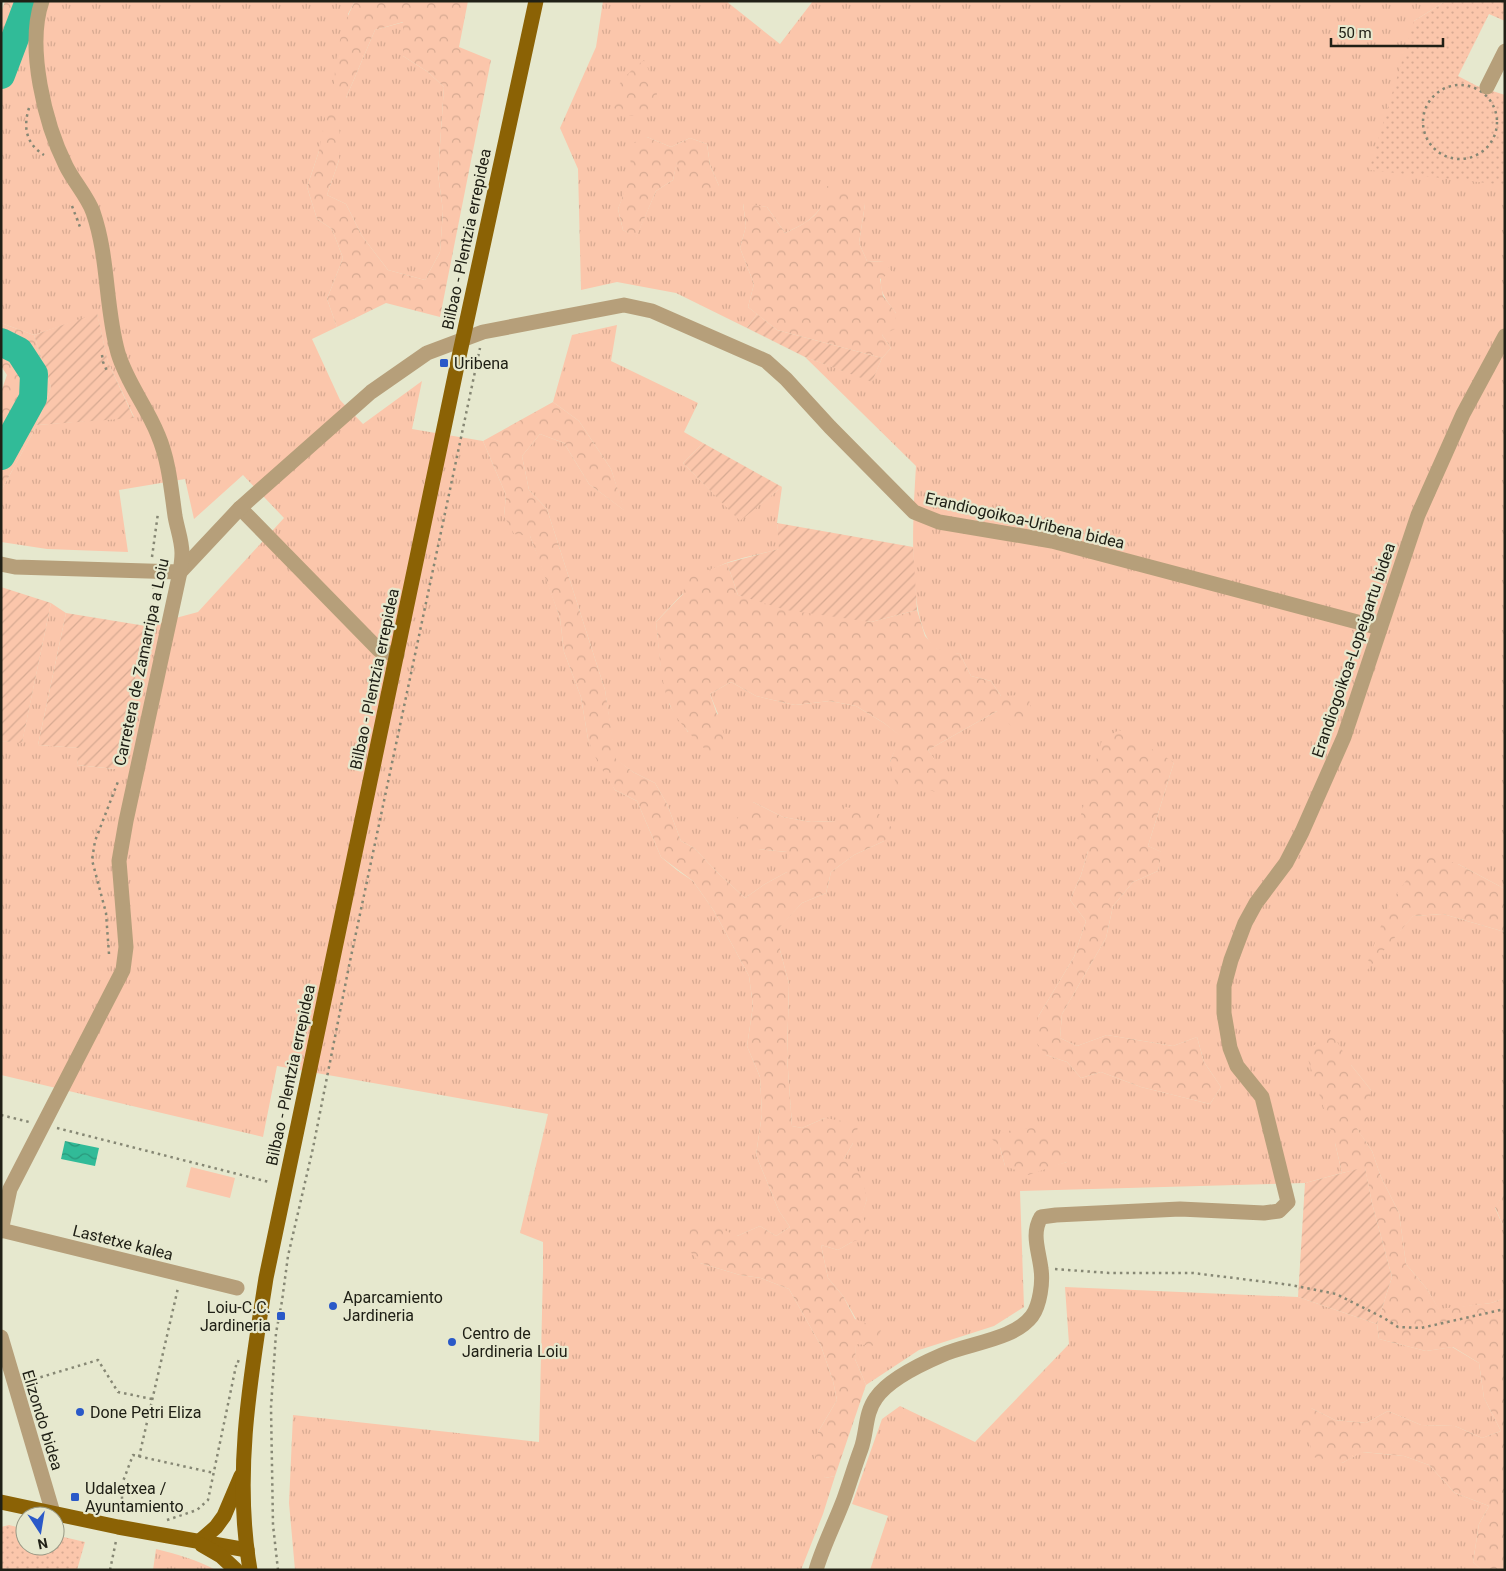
<svg xmlns="http://www.w3.org/2000/svg" width="1506" height="1571" font-family="Roboto,sans-serif">
<style>
.grass{fill:url(#grass-tufts);fill-rule:evenodd}
.forest{fill:url(#forest-crowns)}
.park{fill:url(#park-dots)}
.garden{fill:url(#garden-furrows)}
.pitch{fill:#fbc6ab}
.water{fill:url(#water-waves)}
.lines{fill:none;stroke-linecap:round;stroke-linejoin:round}
.river{stroke:#31bb98;stroke-width:28}
.path{stroke:#868774;stroke-width:2.5;stroke-dasharray:2.5 4;stroke-linecap:butt}
.minor{stroke:#b69f7a;stroke-width:15}
.major{stroke:#8b6205;stroke-width:15}
.poi-dot{fill:#2a59c8;stroke:#e6e8ce;stroke-width:2}
.labels{text-anchor:middle;stroke-width:4.5;stroke-linejoin:round;paint-order:stroke}
.street-label{font-size:16px;fill:#202016;stroke:#e6e8ce}
.poi-label{font-size:16px;fill:#202016;stroke:#e6e8ce;text-anchor:start}
</style>
<defs>
<pattern id="grass-tufts" width="24" height="20" patternUnits="userSpaceOnUse" patternTransform="scale(1.25)"><rect width="24" height="20" fill="#fbc6ab"/><path d="M3 7l-1-3M5 7V3M7 7l1-3M15 17l-1-3M17 17v-4M19 17l1-3" fill="none" stroke="#d7aa92"/></pattern>
<pattern id="forest-crowns" width="20" height="18" patternUnits="userSpaceOnUse" patternTransform="scale(1.25)"><rect width="20" height="18" fill="#fbc6ab"/><path d="M2 6a3 3 0 1 1 6 0M12 15a3 3 0 1 1 6 0" fill="none" stroke="#d7aa92"/></pattern>
<pattern id="park-dots" width="8" height="8" patternUnits="userSpaceOnUse" patternTransform="scale(1.25)"><rect width="8" height="8" fill="#fbc6ab"/><path d="M2 2h.1M6 6h.1" fill="none" stroke="#d7aa92" stroke-width="1.8" stroke-linecap="round"/></pattern>
<pattern id="garden-furrows" width="10" height="10" patternUnits="userSpaceOnUse" patternTransform="scale(1.25)"><rect width="10" height="10" fill="#fbc6ab"/><path d="M-1 1l2-2M0 10L10 0M9 11l2-2" fill="none" stroke="#d7aa92"/></pattern>
<pattern id="water-waves" width="16" height="10" patternUnits="userSpaceOnUse" patternTransform="scale(1.25)"><rect width="16" height="10" fill="#31bb98"/><path d="M0 5q4-4 8 0t8 0" fill="none" stroke="#29987b"/></pattern>
</defs>
<rect width="100%" height="100%" fill="#e6e8ce"/>
<!-- grass -->
<g class="grass">
<path d="M19 1H355L348 14 346 98 375 30 404 22 403 56 428 72 444 87 438 174 443 211 440 252 425 280 388 270 362 236 346 204 327 195 339 160 319 151 307 187 317 219 332 229 343 258 327 299 337 327 312 339 340 400 363 424 422 381 412 429 483 441 506 495 504 516 530 536 541 564 560 618 564 652 581 697 588 739 615 790 637 801 661 857 678 871 693 881 714 911 749 976 753 1006 747 1046 760 1077 762 1114 756 1155 779 1211 790 1227 776 1236 760 1226 737 1236 700 1263 740 1275 761 1278 789 1289 821 1346 833 1381 837 1400 818 1432 825 1478 835 1476 823 1514 801 1570H295L289 1503 293 1415 539 1442 543 1270V1242L520 1233 548 1114 277 1066 263 1137 1 1075V741L22 742 51 603 66 613 38 745 80 748 77 765 115 769 146 626 198 612 284 518 243 475 194 519 185 479 119 490 128 552 47 549 1 542V491L37 425 134 417 108 362 97 314 34 335 1 323V98L3 92 4 48Z"/>
<path d="M603 1H726L780 44 813 1H1446L1414 21 1505 184V889L1458 864 1363 973 1413 916 1443 914 1505 932V1192L1495 1208 1505 1230V1298L1491 1303 1439 1310 1427 1289 1406 1264 1399 1213 1381 1177 1372 1151 1355 1126 1371 1090 1351 1065 1335 1143 1342 1173 1305 1183 1020 1191 1024 1307 994 1326 919 1350 866 1385 855 1359 856 1319 843 1296 828 1278 821 1245 838 1250 852 1242 867 1199 844 1159 853 1143 825 1118 802 1128 792 1126 787 1056 789 984 780 950V926L802 903 826 893 831 872 854 855 884 841 836 821 811 822 783 817 753 802 758 849 787 852V872L765 884 745 898 718 873 694 848 681 841 667 804 655 783 633 772 615 759 605 690 547 509 529 490 522 456 540 434 564 443 589 484 624 510 611 469 579 421 553 402 572 335 617 325 611 361 698 403 684 432 703 443 683 463 740 520 782 487 777 523 780 549C758 555 733 558 713 569 695 579 671 606 656 622L661 667 670 706 688 732 718 714 710 694 731 682 756 696 795 705 830 701 856 706 884 723 901 736 890 762 938 765 928 750 997 711 1001 696 991 681 971 676 960 654C954 653 943 653 938 650 904 630 914 502 916 466L805 357 872 381 882 358 891 348 882 335 896 313C880 293 878 288 884 262L867 261 859 243 865 204 826 200C813 220 806 223 785 233L767 207 743 204 746 226 740 248 754 284 748 307 757 314 747 328 676 293 617 282 581 290 578 169 560 128 596 47ZM647 137 671 147 690 138 707 144 710 165 719 186 677 160 673 180 656 191 636 237 623 230 618 209ZM1174 762 1148 846 1161 852 1158 871 1133 882 1113 906 1106 938 1062 1014 1060 1038 1077 1046 1107 1035 1173 1046 1197 1037 1204 1062 1221 1087 1210 1104 1141 1087 1101 1072 1081 1078 1067 1062 1046 1055 1038 1017 1074 957 1086 921 1070 900 1081 875 1088 851ZM1000 1147 1067 1162 1049 1167 1005 1166Z"/>
<path d="M1065 1287 1298 1297 1377 1324 1379 1339 1426 1351 1452 1347 1479 1363 1484 1398 1501 1431 1482 1438 1455 1426 1421 1425 1388 1411 1366 1423 1335 1420 1311 1408 1342 1463 1362 1452 1404 1456 1429 1465 1455 1493 1489 1506 1479 1524 1473 1562 1482 1570H870L888 1516 852 1504 882 1419 900 1406 975 1442 1069 1344Z"/>
<path d="M156 1549C177 1554 197 1560 216 1570H153Z"/>
</g>
<!-- forest -->
<g class="forest">
<path d="M5 1H19L4 48 3 92 1 98V13Z"/>
<path d="M355 1H468L459 47 491 60 440 317 386 303 337 327 327 299 343 258 332 229 317 219 307 187 319 151 328 104 340 118 339 160 327 195 346 204 362 236 388 270 425 280 440 252 443 211 438 174 444 87 428 72 403 56V22L375 30 346 98 334 86C336 54 340 29 355 1Z"/>
<path d="M644 60 656 86 659 114C637 116 627 120 609 104 619 82 625 75 644 60Z"/>
<path d="M647 137 671 147 690 138 707 144 710 165 719 186 704 194 682 180 677 162 673 180 656 191 636 238 623 230 618 209 632 171 628 145Z"/>
<path d="M827 186 845 192 865 204 859 243 867 261 884 262 892 272 880 279 883 296 896 313 895 329 882 335 891 348 882 358 777 330 748 307 754 284 740 248 746 226 743 203 767 207 785 233C809 222 824 214 827 186Z"/>
<path d="M1 323 34 335 51 387 37 425 1 491V392L7 375 1 366Z"/>
<path d="M553 402 579 421 611 469 625 511 589 484 564 443 540 434 522 456 529 490 547 509 605 690 616 759 633 772 655 783 667 804 681 841 694 848 718 873 745 898 765 884 787 872V852L758 849 734 822 753 802 783 817 811 822 836 821 845 807 877 812 895 831 884 841 854 855 831 872 826 893 802 903 780 927V950L789 984 787 1056 792 1126 802 1128 825 1118 859 1124 853 1143 844 1159 861 1175 867 1199 862 1215 871 1235 852 1242 838 1250 821 1245 828 1278 843 1296 855 1319 881 1329 876 1346 856 1344 855 1359 866 1385 835 1476 825 1478 815 1458 818 1432 837 1400 833 1381 821 1346 789 1289 761 1278 740 1275 700 1263 688 1249 690 1230 709 1223 737 1236 760 1226 776 1236 790 1227 779 1211 756 1155 762 1114 760 1077 747 1046 753 1006 749 976 714 911 693 881 661 857 637 801 615 790 598 763 588 739 581 697 564 652 560 618 530 536 514 534 504 516 506 495 483 441Z"/>
<path d="M727 563 738 595 871 622 917 610 925 636 937 649 960 654 971 676 991 681 1001 696 1028 695 1033 719 1012 727 997 711 928 750 950 780 945 796 915 784 897 788 890 762 900 736 884 723 856 706 830 701 795 705 756 696 731 682 710 694 726 740 714 758C700 744 677 723 670 705 660 682 659 646 656 622L683 594 686 578Z"/>
<path d="M1119 730 1174 762 1148 846 1162 852 1158 871 1133 882 1113 906 1106 938 1062 1014 1060 1038 1077 1046 1107 1035 1173 1046 1197 1037 1204 1062 1221 1087 1210 1104 1141 1087 1101 1072 1081 1078 1067 1062 1046 1055 1036 1042 1038 1017 1074 957 1086 921 1070 900 1081 875 1088 851 1075 836 1102 740Z"/>
<path d="M1431 856 1458 864 1505 889V932L1443 914 1413 916 1363 975 1389 904 1408 878Z"/>
<path d="M1333 1035 1351 1065 1371 1090 1367 1121 1356 1127 1372 1151 1381 1177 1399 1213 1406 1264 1427 1289 1439 1309 1491 1303 1505 1298V1570H1482L1473 1562 1479 1524 1489 1506 1455 1493 1429 1465 1404 1456 1363 1452 1342 1463 1313 1457 1307 1433 1292 1420 1311 1408 1335 1420 1366 1423 1388 1411 1421 1425 1455 1426 1482 1438 1501 1431 1484 1398 1479 1363 1453 1347 1426 1351 1379 1339 1377 1324 1392 1277 1372 1203 1365 1168 1342 1173 1335 1143 1305 1050Z"/>
<path d="M1034 1128 1060 1145 1067 1162 1028 1175 1005 1166 1000 1147 990 1137 1015 1129Z"/>
<path d="M1505 1192V1230L1495 1207Z"/>
</g>
<!-- park -->
<g class="park">
<path d="M1446 1H1505V21L1489 14 1458 76 1477 86 1505 95V185L1369 170 1414 21Z"/>
<path d="M9 1525 25 1529V1546H55V1535L85 1542 77 1570H1V1527Z"/>
</g>
<!-- garden -->
<g class="garden">
<path d="M97 313 108 362 134 418 37 425 51 387 34 335Z"/>
<path d="M757 314 777 330 882 358 872 382 805 357 747 328Z"/>
<path d="M703 443 782 487 740 521 683 463Z"/>
<path d="M777 523 913 547 917 610 871 622 786 610 738 595 727 563 779 549Z"/>
<path d="M1 587 51 603 22 743 1 741Z"/>
<path d="M66 613 146 626 116 769 77 765 79 748 38 745Z"/>
<path d="M1365 1167 1372 1203 1392 1277 1377 1324 1298 1297 1305 1183Z"/>
</g>
<!-- pitch -->
<path class="pitch" d="M191 1167 235 1178 230 1198 186 1187Z"/>
<!-- water -->
<path class="water" d="M65 1141 99 1148 95 1166 61 1159Z"/>
<g class="lines">
<!-- river -->
<g class="river">
<path d="M1 75 29 1"/>
<path d="M1 342 19 351 34 374 33 398 1 456"/>
</g>
<!-- path -->
<g class="path">
<circle cx="1460" cy="122" r="37"/>
<path d="M29 108C23 127 26 144 44 155"/>
<path d="M72 206 80 227"/>
<path d="M102 355 103 362 108 373"/>
<path d="M152 557 158 513"/>
<path d="M153 586 157 605"/>
<path d="M109 954 106 913 92 860 95 841 119 779"/>
<path d="M1 1115 29 1122"/>
<path d="M57 1128 269 1182"/>
<path d="M1055 1269 1109 1273H1193L1291 1285 1336 1294 1384 1318 1398 1327 1421 1328 1505 1309"/>
<path d="M28 1381 98 1360 118 1392 152 1399"/>
<path d="M139 1457 178 1288"/>
<path d="M122 1512V1484L133 1455 214 1473"/>
<path d="M167 1520 197 1510 208 1500 237 1361 240 1362"/>
<path d="M110 1570 116 1541"/>
<path d="M278 1570 273 1525 271 1407 276 1333 282 1301 288 1256 313 1148 349 966 480 348"/>
</g>
<!-- minor -->
<g class="minor">
<path d="M1487 87 1505 51"/>
<path d="M240 508 379 650 397 655"/>
<path d="M1 564 15 567 180 572 240 508 371 392 427 353 483 332 624 305 652 311 766 361 786 379 830 427 914 512 939 522 1052 541 1380 628"/>
<path d="M1 1230 237 1288"/>
<path d="M1 1231 10 1189 123 970 126 947 119 861 126 821 180 572C181 566 182 559 182 553 182 541 177 528 175 516 171 488 169 461 158 435 147 407 127 383 118 353 105 307 109 258 93 212 87 196 74 182 66 166 45 124 26 47 42 1"/>
<path d="M1 1337 53 1513"/>
<path d="M816 1570C823 1546 835 1523 844 1499 850 1482 855 1465 861 1449 867 1432 865 1413 876 1398 889 1379 921 1364 942 1355 969 1343 1014 1340 1032 1316 1040 1305 1043 1282 1041 1269 1039 1251 1031 1234 1041 1217L1056 1215 1180 1209 1264 1213 1279 1211 1288 1202 1262 1097 1237 1066 1230 1048 1224 1013V986L1231 960 1245 923 1256 903 1286 863 1302 832 1344 737 1418 515 1463 414 1505 336"/>
</g>
<!-- major -->
<g class="major">
<path d="M1 1502 118 1527 247 1550"/>
<path d="M200 1541 216 1527 224 1516 241 1476"/>
<path d="M202 1545 221 1556 236 1570"/>
<path d="M250 1570C233 1473 251 1374 266 1278L457 366 536 1"/>
</g>
</g>
<!-- markers -->
<g class="poi-dot">
<rect x="439" y="358" width="10" height="10" rx="2.5"/>
<circle cx="333" cy="1306" r="5"/>
<rect x="276" y="1311" width="10" height="10" rx="2.5"/>
<circle cx="452" cy="1342" r="5"/>
<circle cx="80" cy="1412" r="5"/>
<rect x="70" y="1492" width="10" height="10" rx="2.5"/>
</g>
<g class="labels">
<!-- street labels -->
<g class="street-label">
<text transform="translate(466 239) rotate(-78)" y="6">Bilbao - Plentzia errepidea</text>
<text transform="translate(1025 520) rotate(13)" y="6">Erandiogoikoa-Uribena bidea</text>
<text transform="translate(1353 650) rotate(-71)" y="6">Erandiogoikoa-Lopeigartu bidea</text>
<text transform="translate(141 662) rotate(-78)" y="6">Carretera de Zamarripa a Loiu</text>
<text transform="translate(374 679) rotate(-78)" y="6">Bilbao - Plentzia errepidea</text>
<text transform="translate(290 1075) rotate(-78)" y="6">Bilbao - Plentzia errepidea</text>
<text transform="translate(123 1242) rotate(14)" y="6">Lastetxe kalea</text>
<text transform="translate(43 1420) rotate(73)" y="6">Elizondo bidea</text>
</g>
<!-- poi labels -->
<g class="poi-label">
<text x="454" y="369">Uribena</text>
<text x="343" y="1303">Aparcamiento<tspan x="343" dy="18">Jardineria</tspan></text>
<text x="271" y="1313" text-anchor="end">Loiu-C.C.<tspan x="271" dy="18">Jardineria</tspan></text>
<text x="462" y="1339">Centro de<tspan x="462" dy="18">Jardineria Loiu</tspan></text>
<text x="90" y="1418">Done Petri Eliza</text>
<text x="85" y="1494">Udaletxea /<tspan x="85" dy="18">Ayuntamiento</tspan></text>
</g>
</g>
<!-- border -->
<rect width="1506" height="1571" fill="none" stroke="#202016" stroke-width="5"/>
<!-- north arrow -->
<g transform="translate(40 1531) rotate(168)"><circle r="24" fill="#e6e8ce" stroke="#979884"/>
<path d="M0-4L9 19L0 12L-9 19Z" fill="#2a59c8"/>
<text y="-8" font-size="14" font-weight="bold" text-anchor="middle" fill="#202016">N</text>
</g>
<!-- scale -->
<path d="M1331 38v8h112v-8" fill="none" stroke="#202016" stroke-width="2.5"/>
<text x="1338" y="38" font-size="15" fill="#202016" stroke="#e6e8ce" stroke-width="4" paint-order="stroke">50 m</text>
</svg>
